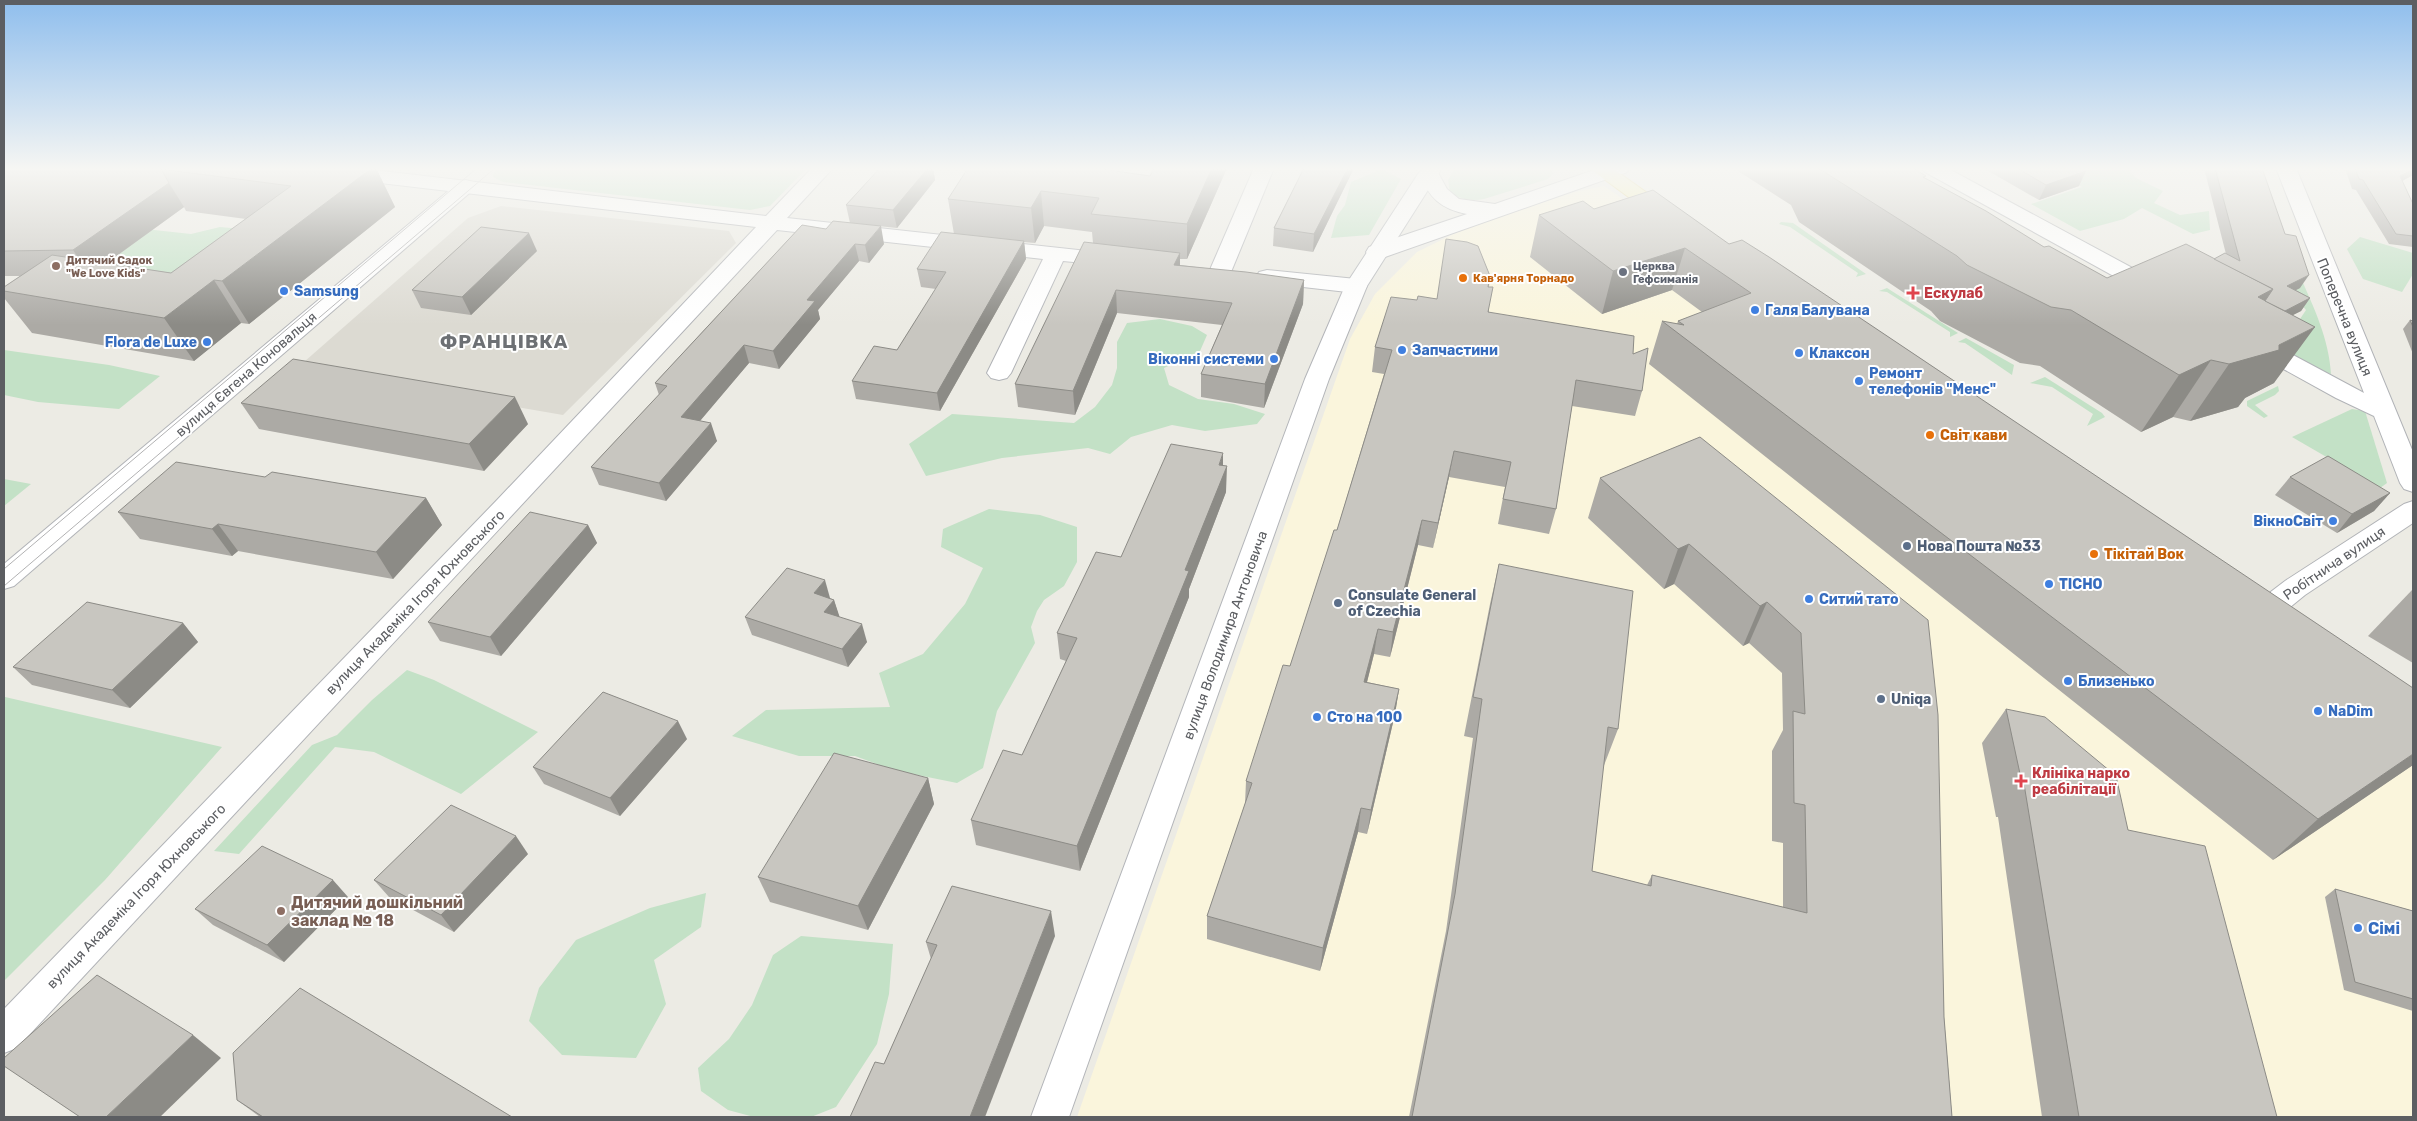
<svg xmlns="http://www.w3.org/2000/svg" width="2417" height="1121" font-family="Rubik,sans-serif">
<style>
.commercial{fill:#faf5dc}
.education{fill:#dcdad2}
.green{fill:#c3e1c6}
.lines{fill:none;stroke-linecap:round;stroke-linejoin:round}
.minor-casing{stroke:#b1b3b7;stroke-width:2}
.tertiary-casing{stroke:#b1b3b7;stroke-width:2}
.secondary-casing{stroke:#b3b5b9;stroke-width:2}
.primary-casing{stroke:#e1cb69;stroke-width:2}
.minor{fill:#fff;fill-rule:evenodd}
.tertiary{fill:#fff;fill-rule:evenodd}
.secondary{fill:#fff;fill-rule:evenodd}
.primary{fill:#f5f1b0;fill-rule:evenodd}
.tram{stroke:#b2b2b3;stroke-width:1}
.wall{fill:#acaaa5;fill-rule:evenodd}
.shaded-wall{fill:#8c8b86}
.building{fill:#c8c6c0;stroke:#8c8b86}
.education-dot{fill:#8d6e63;stroke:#fff;stroke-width:2}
.worship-dot{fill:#6b7280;stroke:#fff;stroke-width:2}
.food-dot{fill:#e8710a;stroke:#fff;stroke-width:2}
.shop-dot{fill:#3f7fe0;stroke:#fff;stroke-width:2}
.health-dot{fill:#e0444e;stroke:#fff;stroke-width:2}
.service-dot{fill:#5c6f8a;stroke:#fff;stroke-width:2}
.labels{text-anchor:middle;stroke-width:4;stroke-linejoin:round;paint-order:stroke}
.far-education-label{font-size:11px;font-weight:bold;fill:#785e54;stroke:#fff;text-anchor:start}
.far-worship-label{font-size:11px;font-weight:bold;fill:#5b616d;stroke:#fff;text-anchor:start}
.far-food-label{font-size:11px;font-weight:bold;fill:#c56008;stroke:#fff;text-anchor:start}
.shop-label{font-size:14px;font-weight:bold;fill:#366cbe;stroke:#fff;text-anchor:start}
.health-label{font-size:14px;font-weight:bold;fill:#be3a42;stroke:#fff;text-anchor:start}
.street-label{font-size:14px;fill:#5c5e62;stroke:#fff}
.food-label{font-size:14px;font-weight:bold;fill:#c56008;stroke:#fff;text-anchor:start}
.service-label{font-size:14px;font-weight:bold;fill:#4e5e75;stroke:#fff;text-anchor:start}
.near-education-label{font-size:16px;font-weight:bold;fill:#785e54;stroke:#fff;text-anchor:start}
.near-shop-label{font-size:16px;font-weight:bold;fill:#366cbe;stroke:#fff;text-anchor:start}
.district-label{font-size:19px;font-weight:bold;letter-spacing:1px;fill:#6d7074;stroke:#fff}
</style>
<rect width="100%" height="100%" fill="#ecebe4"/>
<!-- commercial -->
<path class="commercial" d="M1604 186 2413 746V1117H1077L1350 339 1375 294 1417 252 1470 226 1575 192Z"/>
<!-- education -->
<path class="education" d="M501 206 729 231 736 243 563 415 296 369 468 218Z"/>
<!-- green -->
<g class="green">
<path d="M498 168H807L770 206 750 210 503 182 493 177 494 172Z"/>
<path d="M1455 168H1552L1553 174 1548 179 1484 199C1471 201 1460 200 1450 192L1448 180Z"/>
<path d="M2048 168H2127L2136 178 2163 191 2154 203 2180 215 2209 211 2210 230 2193 234 2142 208 2124 219 2080 231 2031 204 2082 187Z"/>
<path d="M1382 169 1401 179 1369 235 1331 238 1337 216 1345 205 1351 182Z"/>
<path d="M1781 222 1793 223 1866 274 1856 277 1858 273 1790 227 1779 224Z"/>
<path d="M108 225 191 234 220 227 266 231 203 289 94 270Z"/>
<path d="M2360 237 2413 253V274L2402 292 2363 279 2347 249Z"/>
<path d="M2300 276C2314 308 2329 339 2331 374L2302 364 2234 311 2300 319 2306 310 2294 296Z"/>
<path d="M1887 288 1958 333 1950 337V332L1887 292 1879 291Z"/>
<path d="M1160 319 1192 326 1207 335 1200 351 1164 368 1169 385 1198 399 1234 404 1265 414 1257 424 1205 431 1172 425 1131 437 1110 454 1088 448 1002 458 926 476 909 444 952 414 1074 423 1095 407 1112 385 1117 368V342L1127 323Z"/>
<path d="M1966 338 2014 365 2012 375 1965 343 1958 342Z"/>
<path d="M4 350 109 365 160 376 119 409 38 402 4 395Z"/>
<path d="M2045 377 2102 413 2105 417 2087 426 2093 414 2052 387 2030 383Z"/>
<path d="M2278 386 2279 391 2275 395 2255 405 2268 416 2264 418 2247 406V401Z"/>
<path d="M2352 409 2365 411 2387 483 2380 488 2292 437Z"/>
<path d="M4 479 31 484 4 506Z"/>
<path d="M989 509 1040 515 1077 527V562L1064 586 1044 600 1037 611 1031 627 1035 643 997 711 983 768 957 783 893 770 855 756H799L732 736 766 710 890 707 879 673 923 654 965 604 983 568 941 547 943 529Z"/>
<path d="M407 670 434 680 538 732 461 794 374 752 335 747 239 854 214 851 312 745 337 735 372 700Z"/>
<path d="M4 694 5 697 222 747 105 880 4 981Z"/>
<path d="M706 893 701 927 654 960 666 1004 636 1058 562 1055 529 1021 539 988 576 940 650 908Z"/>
<path d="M801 936 893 944 889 994 877 1044 836 1107 811 1117H754L728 1110 701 1091 698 1068 729 1039 752 1005 773 955Z"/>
</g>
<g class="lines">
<defs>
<g id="minor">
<path d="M294 168H356L766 216 812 168H833L787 218 1115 254 1123 255 1126 260 1123 265 1115 266 1063 261 1011 373 1007 378 999 380 991 378 987 373 1043 259 777 230 17 1048 4 1053V1009L497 500 756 227 304 174 297 172Z"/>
<path d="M1254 168H1274L1231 272 1228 277 1220 279 1212 277 1209 272Z"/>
<path d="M1600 168H1630L1627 172 1385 257 1377 258 1369 257 1366 252 1369 247 1467 214C1441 209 1429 198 1419 173L1422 169H1436L1447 189 1459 199 1495 204Z"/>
<path d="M1922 168H1947L2164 285 2167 290 2164 295 2156 297 2148 295 1925 172Z"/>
<path d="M2276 168H2296L2413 452V492L2404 489 2400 483 2374 416 2336 398 2249 350 2245 345 2249 340 2257 338 2265 340 2364 393Z"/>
<path d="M1267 270 1356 279 1364 281 1367 286 1364 291 1356 293 1259 282 1256 277 1259 272Z"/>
<path d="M2413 501V523L2305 595 2267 626 2257 629 2247 626 2243 618 2247 610 2285 581 2404 504Z"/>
</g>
<path id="tertiary" d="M466 180 473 182 476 186 473 190 14 586 4 589V564L459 182Z"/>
<path id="secondary" d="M1422 168H1442L1367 286 1329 379 1069 1117H1031L1305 379 1345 286Z"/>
<path id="primary" d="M1589 168H1612L1674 212 1677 216 1674 220 1667 222 1660 220Z"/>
</defs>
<!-- minor casing -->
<use href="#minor" class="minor-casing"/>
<!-- tertiary casing -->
<use href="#tertiary" class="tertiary-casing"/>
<!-- secondary casing -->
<use href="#secondary" class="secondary-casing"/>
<!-- primary casing -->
<use href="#primary" class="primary-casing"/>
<!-- minor -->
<use href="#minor" class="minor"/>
<!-- tertiary -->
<use href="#tertiary" class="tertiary"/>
<!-- secondary -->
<use href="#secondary" class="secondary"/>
<!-- primary -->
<use href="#primary" class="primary"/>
<!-- tram -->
<g class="tram">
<path d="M4 569 477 168"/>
<path d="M4 586 495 168"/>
</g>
</g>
<!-- wall -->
<g class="wall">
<path d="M4 168H376L395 207 249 324 241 323 194 361 32 333 4 298V287L20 276H4ZM184 207 186 211 246 219 171 273 107 263Z"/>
<path d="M880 168H933L935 180 897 228 850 223 846 205Z"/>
<path d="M1227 168 1187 259H1180V265L1304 280 1303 304 1264 408 1201 397V374L1222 325 1117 313 1075 415 1018 407 1015 384 1093 243 1092 232 1044 226 1035 243 1024 242 1026 259 940 411 856 399 852 381 897 350 936 289 921 287 917 269 954 234 948 199 1150 176Z"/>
<path d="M1304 168H1354L1313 252 1273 246 1274 228Z"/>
<path d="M1739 168H1915V169L1925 178 2044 247 2107 278 2214 259 2226 254 2204 168H2262L2300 288 2296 290 2310 298 2301 311 2293 315 2274 383 2245 398 2238 407 2190 421 2173 417 2141 432 2040 366 2020 363 1940 321 1931 311 1799 222 1791 205 1738 171Z"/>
<path d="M1983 168H2080L2079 186 2039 200Z"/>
<path d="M2345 168H2413V175L2402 181 2413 204V247L2389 244 2356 190 2352 189Z"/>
<path d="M1653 190 2413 765 2273 860 1649 364 1662 321 1677 324 1678 321 1702 312 1672 290 1602 314 1530 257 1539 215 1594 209Z"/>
<path d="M802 225 884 244 869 263 859 261 818 310 820 319 779 369 749 363 700 421 717 441 666 501 599 485 591 467 659 395 655 383Z"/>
<path d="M537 251 471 315 421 308 412 290Z"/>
<path d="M1490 276 1489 287V312L1633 354 1642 391 1635 416 1572 406 1556 509 1549 534 1498 524 1505 487 1449 477 1433 548 1418 545 1390 657 1374 654 1367 682 1399 689 1395 714 1367 834 1358 832 1320 971 1207 939V916L1245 804 1246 781 1290 666 1337 530 1384 374 1372 372 1375 347 1417 300 1437 299Z"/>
<path d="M2410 320 2413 321V354L2403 329Z"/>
<path d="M241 403 528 424 484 471 259 429Z"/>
<path d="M1223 465 1226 492 1189 589V597L1080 871 976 845 971 820 1022 755 1066 661 1060 659 1057 633 1121 557Z"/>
<path d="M265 477 426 498 442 525 393 579 238 551 232 556 140 539 118 512Z"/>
<path d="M2290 477 2390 493 2374 511 2337 533 2275 495Z"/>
<path d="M1600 478 1928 620 1944 1017 1952 1117H1409L1446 931 1473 738 1464 736 1490 604 1499 564 1618 729 1603 768 1592 871 1647 885 1652 875 1783 907V843L1772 841V751L1783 730 1782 673 1749 643 1743 646 1674 584 1664 589 1588 518Z"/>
<path d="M588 525 597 543 501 656 440 641 428 622Z"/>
<path d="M2413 589V663L2368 636Z"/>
<path d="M830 598 834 600 839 617 867 642 848 667 752 635 745 617Z"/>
<path d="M183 623 198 642 130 708 32 685 13 667Z"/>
<path d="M2006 709 2128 830 2277 1117H2042L1998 817H1996L1982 743Z"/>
<path d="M687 739 620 816 544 784 533 767Z"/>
<path d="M928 778 934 804 868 930 770 902 758 877Z"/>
<path d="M528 854 454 932 389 897 374 880Z"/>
<path d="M2335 889 2413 911V1011L2344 990 2325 897Z"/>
<path d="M348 897 284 962 213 925 195 909Z"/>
<path d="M1055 936 884 1064 931 959 926 942Z"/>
<path d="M237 1100 512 1117H260Z"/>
</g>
<!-- shaded-wall -->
<g class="shaded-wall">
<path d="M372 168H376L395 207 249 324 222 281Z"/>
<path d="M897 168H933L935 180 897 228 893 210Z"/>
<path d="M1212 168H1227L1187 259V224Z"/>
<path d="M1348 168H1354L1313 252 1314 234Z"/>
<path d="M2413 169V175L2393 186 2400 176Z"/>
<path d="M2086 171 2079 186 2039 200 2046 185Z"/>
<path d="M169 183 184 207 90 275 73 250Z"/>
<path d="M1041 191 1044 226 1035 243 1031 208Z"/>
<path d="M881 226 884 244 869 263 865 245Z"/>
<path d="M529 233 537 251 471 315 462 297Z"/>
<path d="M1024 241 1026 259 940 411 937 393Z"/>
<path d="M855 244 859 261 818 310 820 319 779 369 773 351 807 300Z"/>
<path d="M1685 248 1672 290 1602 314 1613 271Z"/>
<path d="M1180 253V276L1174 265Z"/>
<path d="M2309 275 2300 288 2278 299 2287 286Z"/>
<path d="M214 280 241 323 194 361 164 318Z"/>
<path d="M1304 280 1303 304 1264 408 1265 384Z"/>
<path d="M2273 289 2235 345 2258 297Z"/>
<path d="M1116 290 1117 313 1075 415 1073 391Z"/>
<path d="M2310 298 2301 311 2257 333 2266 320Z"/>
<path d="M2315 327 2274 383 2245 398 2238 407 2190 421 2229 364 2279 345Z"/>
<path d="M744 345 749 363 688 435 681 417Z"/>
<path d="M2211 360 2173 417 2141 432 2179 375Z"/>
<path d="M515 397 528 424 484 471 469 444Z"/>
<path d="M711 423 717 441 666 501 659 483Z"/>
<path d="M1454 451 1449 477 1433 548 1438 523Z"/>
<path d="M1223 453V475L1227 466 1226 492 1189 589V597L1080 871 1077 846 1185 570Z"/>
<path d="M2390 493 2374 511 2337 533 2352 514Z"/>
<path d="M426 498 442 525 393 579 376 552Z"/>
<path d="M1422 520 1418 545 1390 657 1393 632Z"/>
<path d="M218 524 238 551 232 556 212 529Z"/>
<path d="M588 525 597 543 501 656 490 637Z"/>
<path d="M1689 544 1674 584 1664 589 1678 549Z"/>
<path d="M825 580 830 598 819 611 814 593Z"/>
<path d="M834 600 840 618 824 612Z"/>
<path d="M1767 602 1749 643 1743 646 1760 606Z"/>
<path d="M183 623 198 642 130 708 112 690Z"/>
<path d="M862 624 867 642 848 667 842 649Z"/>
<path d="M1378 629 1374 654 1361 706 1364 682Z"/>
<path d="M1399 689 1395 714 1367 834 1371 810Z"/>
<path d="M678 721 687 739 620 816 610 798Z"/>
<path d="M2413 754V765L2273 860 2318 819Z"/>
<path d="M928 778 934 804 868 930 858 906Z"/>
<path d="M1361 808 1358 832 1320 971 1323 948Z"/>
<path d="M516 836 528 854 454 932 441 915Z"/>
<path d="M333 880 348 897 284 962 267 945Z"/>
<path d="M1051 911 1055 936 985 1117H970Z"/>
<path d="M193 1035 221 1058 160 1117H106Z"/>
</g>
<!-- building -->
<g class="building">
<path d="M4 168H162L161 169 169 183 73 250 4 251Z"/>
<path d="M162 168H372L222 281 214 280 164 318 4 291V287L52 255 171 273 291 186 161 169Z"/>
<path d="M880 168H928L893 210 846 205Z"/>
<path d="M968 168H1095L1150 176 1154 168H1212L1187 224 1091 214 1099 198 1041 191 1031 208 948 199Z"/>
<path d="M1304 168H1348L1314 234 1274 228Z"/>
<path d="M1818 168H1913L1926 176 1923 177 1986 211 2044 247 2049 246 2107 278 2186 244 2273 289 2258 297 2315 327 2279 345V350L2229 364 2211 360 2179 375 2071 310 2051 307 1967 265 1957 256Z"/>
<path d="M2017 168H2080L2086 171 2046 185Z"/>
<path d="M2215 168H2262L2285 234 2296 236 2309 275 2287 286 2310 298 2285 311 2265 301 2273 289 2214 259 2225 253 2240 261Z"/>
<path d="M2355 168H2413V169L2400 176 2413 204V236L2396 234 2363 180 2359 179Z"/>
<path d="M1653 190 1729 244 1742 240 1769 257 2413 688V754L2318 819 1662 321 1684 325 1678 321 1751 293 1685 248 1613 271 1539 215 1583 201 1594 209Z"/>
<path d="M833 221 881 226 865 245 855 244 807 300 815 301 773 351 744 345 681 417 711 423 659 483 591 467 667 386 655 383 802 225 826 229Z"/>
<path d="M481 227 529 233 462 297 412 290Z"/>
<path d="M941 232 1024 241 937 393 852 381 874 346 897 350 946 272 917 269Z"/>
<path d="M1446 239 1467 242 1478 246 1490 276 1488 287H1493L1488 312 1634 336 1633 354 1648 348 1642 391 1576 380 1556 509 1503 499 1511 462 1454 451 1438 523 1422 520 1393 632 1378 629 1364 682 1399 689 1371 810 1361 808 1323 948 1207 916 1252 783 1246 781 1283 665 1290 666 1334 530H1337L1392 350 1375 347 1391 297 1417 300 1418 296 1437 299Z"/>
<path d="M1084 242 1180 253 1174 265 1246 272 1304 280 1265 384 1201 374 1232 303 1116 290 1073 391 1015 384Z"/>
<path d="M2410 320 2413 321V327Z"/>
<path d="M293 359 515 397 469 444 241 403Z"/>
<path d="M1700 437 1928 620 1938 715 1944 1017 1952 1117H1412L1455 894 1482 699 1473 697 1499 564 1633 591 1618 729 1608 727 1592 871 1651 886 1652 875 1807 913 1805 805 1794 803 1793 711 1805 714 1801 633 1767 602 1760 606 1689 544 1678 549 1600 478Z"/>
<path d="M1171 444 1223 453 1219 465 1227 466 1185 570 1189 571 1077 846 971 820 1003 750 1022 755 1077 638 1057 633 1096 552 1121 557Z"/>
<path d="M2328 456 2390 493 2352 514 2290 477Z"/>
<path d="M176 462 265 477 272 472 426 498 376 552 218 524 212 529 118 512Z"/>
<path d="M530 512 588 525 490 637 428 622Z"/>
<path d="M787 568 825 580 814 593 834 600 824 612 862 624 842 649 745 617Z"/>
<path d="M87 602 183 623 112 690 13 667Z"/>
<path d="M603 692 678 721 610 798 533 767Z"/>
<path d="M2006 709 2045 717 2116 776 2128 830 2205 846 2277 1117H2079L2024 784 2022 783Z"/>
<path d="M834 753 928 778 858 906 758 877Z"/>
<path d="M451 805 516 836 441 915 374 880Z"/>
<path d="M262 846 333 880 267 945 195 909Z"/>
<path d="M952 886 1051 911 970 1117H850L875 1062 884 1064 937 945 926 942Z"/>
<path d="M2335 889 2413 911V999L2355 982Z"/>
<path d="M97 975 193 1035 106 1117H80L4 1066V1058Z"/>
<path d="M300 988 512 1117H263L237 1100 233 1053Z"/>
</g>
<!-- sky -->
<linearGradient id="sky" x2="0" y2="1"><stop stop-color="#8fbeed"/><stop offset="0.52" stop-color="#f6f6f3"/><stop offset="1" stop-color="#f6f6f3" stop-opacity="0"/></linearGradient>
<rect width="2417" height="325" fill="url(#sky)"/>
<!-- markers -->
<g class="education-dot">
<circle cx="56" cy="266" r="5"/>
<circle cx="281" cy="911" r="5"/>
</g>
<circle class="worship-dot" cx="1623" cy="272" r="5"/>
<g class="food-dot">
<circle cx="1463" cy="278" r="5"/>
<circle cx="1930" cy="435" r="5"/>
<circle cx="2094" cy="554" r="5"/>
</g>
<g class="shop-dot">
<circle cx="284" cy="291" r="5"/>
<circle cx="1755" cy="310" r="5"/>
<circle cx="207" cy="342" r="5"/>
<circle cx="1402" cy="350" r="5"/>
<circle cx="1799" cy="353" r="5"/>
<circle cx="1274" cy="359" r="5"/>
<circle cx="1859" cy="381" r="5"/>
<circle cx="2333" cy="521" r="5"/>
<circle cx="2049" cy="584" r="5"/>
<circle cx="1809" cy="599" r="5"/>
<circle cx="2068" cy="681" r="5"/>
<circle cx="2318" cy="711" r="5"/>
<circle cx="1317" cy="717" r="5"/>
<circle cx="2358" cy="928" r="5"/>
</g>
<g class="health-dot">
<path d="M1910.5 285.5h5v5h5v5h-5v5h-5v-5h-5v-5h5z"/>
<path d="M2018.5 773.5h5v5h5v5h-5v5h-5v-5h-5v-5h5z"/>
</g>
<g class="service-dot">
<circle cx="1907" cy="546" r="5"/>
<circle cx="1338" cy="603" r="5"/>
<circle cx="1881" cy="699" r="5"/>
</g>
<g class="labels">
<!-- far-education labels -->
<g class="far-education-label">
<text x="66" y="264">Дитячий Садок<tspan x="66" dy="13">"We Love Kids"</tspan></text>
</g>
<!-- far-worship labels -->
<g class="far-worship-label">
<text x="1633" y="270">Церква<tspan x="1633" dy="13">Гефсиманія</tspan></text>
</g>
<!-- far-food labels -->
<g class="far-food-label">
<text x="1473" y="282">Кав'ярня Торнадо</text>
</g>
<!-- shop labels -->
<g class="shop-label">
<text x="294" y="296">Samsung</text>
<text x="1765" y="315">Галя Балувана</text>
<text x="197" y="347" text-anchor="end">Flora de Luxe</text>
<text x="1412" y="355">Запчастини</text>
<text x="1809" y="358">Клаксон</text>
<text x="1264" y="364" text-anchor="end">Віконні системи</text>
<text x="1869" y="378">Ремонт<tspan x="1869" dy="16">телефонів "Менс"</tspan></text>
<text x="2323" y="526" text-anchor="end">ВікноСвіт</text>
<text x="2059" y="589">ТІСНО</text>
<text x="1819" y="604">Ситий тато</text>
<text x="2078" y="686">Близенько</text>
<text x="2328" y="716">NaDim</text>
<text x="1327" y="722">Сто на 100</text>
</g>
<!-- health labels -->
<g class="health-label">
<text x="1924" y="298">Ескулаб</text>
<text x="2032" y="778">Клініка нарко<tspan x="2032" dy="16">реабілітації</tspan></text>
</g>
<!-- street labels -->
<g class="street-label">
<text transform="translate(2345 317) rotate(68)" y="5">Поперечна вулиця</text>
<text transform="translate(246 374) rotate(-41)" y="5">вулиця Євгена Коновальця</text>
<text transform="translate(2334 563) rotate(-34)" y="5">Робітнича вулиця</text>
<text transform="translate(415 602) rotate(-46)" y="5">вулиця Академіка Ігоря Юхновського</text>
<text transform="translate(1225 635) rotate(-70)" y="5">вулиця Володимира Антоновича</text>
<text transform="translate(136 896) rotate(-46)" y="5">вулиця Академіка Ігоря Юхновського</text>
</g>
<!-- food labels -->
<g class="food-label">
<text x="1940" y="440">Світ кави</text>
<text x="2104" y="559">Тікітай Вок</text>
</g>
<!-- service labels -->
<g class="service-label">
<text x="1917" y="551">Нова Пошта №33</text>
<text x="1348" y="600">Consulate General<tspan x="1348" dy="16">of Czechia</tspan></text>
<text x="1891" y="704">Uniqa</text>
</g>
<!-- near-education labels -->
<g class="near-education-label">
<text x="291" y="908">Дитячий дошкільний<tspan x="291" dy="18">заклад № 18</tspan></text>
</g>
<!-- near-shop labels -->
<g class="near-shop-label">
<text x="2368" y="934">Сімі</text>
</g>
<!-- district labels -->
<g class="district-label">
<text x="504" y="348">ФРАНЦІВКА</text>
</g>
</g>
<!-- border -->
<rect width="2417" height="1121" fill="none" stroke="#5c5e62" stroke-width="10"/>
</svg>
